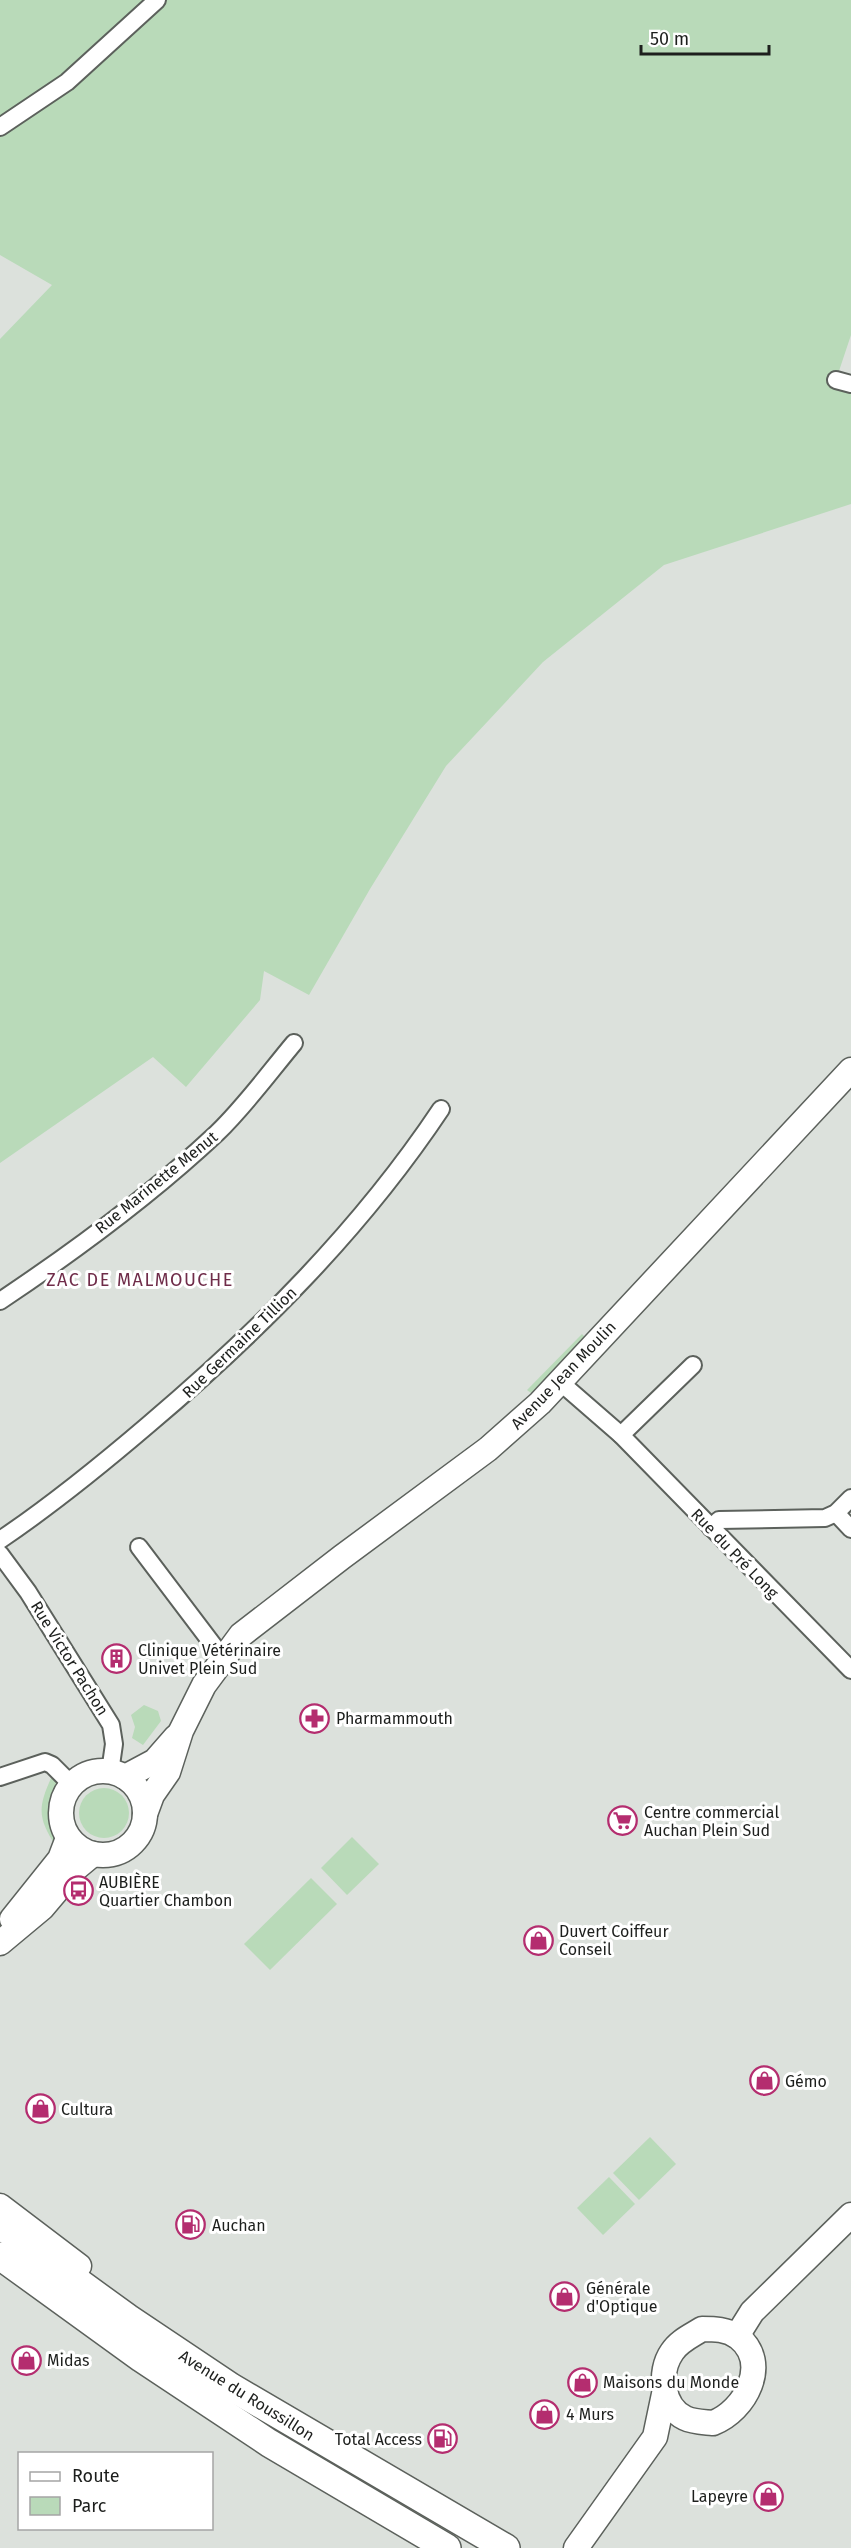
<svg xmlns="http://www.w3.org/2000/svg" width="851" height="2548" font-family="'Fira Sans',sans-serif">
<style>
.green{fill:#b9dab9}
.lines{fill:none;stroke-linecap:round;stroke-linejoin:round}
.street-casing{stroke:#5c615c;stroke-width:20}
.secondary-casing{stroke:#5c615c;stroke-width:27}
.primary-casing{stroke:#5c615c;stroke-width:30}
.street{stroke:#fff;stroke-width:16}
.secondary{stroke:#fff;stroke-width:24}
.primary{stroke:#fff;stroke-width:27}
.labels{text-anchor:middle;stroke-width:6;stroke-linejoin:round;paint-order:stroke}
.street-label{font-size:16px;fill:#1d1f1d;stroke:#fff}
.poi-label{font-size:16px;fill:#1d1f1d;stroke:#fff;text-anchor:start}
.neighbourhood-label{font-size:18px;letter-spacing:1.5px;fill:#6f2c49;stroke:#fff}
</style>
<rect width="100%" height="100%" fill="#dce1dc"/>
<!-- green -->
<g class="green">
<path d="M0 0H851V335L836 380 851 384V504L664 565 543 662 446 766 370 889 309 995 264 971 260 1000 186 1087 153 1057 0 1163V339L52 285 0 255Z"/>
<path d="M582 1334 586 1338 531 1393 527 1390Z"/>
<path d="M144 1705 158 1711 161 1721 143 1745 132 1738 135 1727 131 1715Z"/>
<path d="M52 1776 57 1784 51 1816 56 1846C37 1817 38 1807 52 1776Z"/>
<circle cx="104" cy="1813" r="25"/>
<path d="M352 1837 379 1864 347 1895 321 1868Z"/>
<path d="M311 1878 337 1904 270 1970 244 1944Z"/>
<path d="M650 2137 676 2164 639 2200 613 2173Z"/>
<path d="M609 2177 635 2204 603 2235 577 2208Z"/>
</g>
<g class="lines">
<defs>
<g id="street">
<path d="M0 127 67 82 157 0"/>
<path d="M836 380 851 384"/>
<path d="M0 1301C75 1251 151 1195 217 1133 245 1106 269 1073 294 1043"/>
<path d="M560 1382 621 1435 851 1670"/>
<path d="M621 1435 693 1365"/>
<path d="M836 1513 851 1529"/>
<path d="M711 1528 719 1520 825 1518 836 1513 851 1498"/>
<path d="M0 1540C52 1505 100 1466 148 1425 258 1332 361 1229 441 1109"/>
<path d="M139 1547 223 1658"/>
<path d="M0 1554 28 1592 111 1725 114 1744 110 1772"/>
<path d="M0 1777 45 1762 52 1765 72 1785"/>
</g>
<g id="secondary">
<circle cx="103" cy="1813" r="42"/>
<path d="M125 1777 155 1761 176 1737"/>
<path d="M145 1814 152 1795 168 1772 181 1731 204 1685 241 1635 342 1557 488 1449 540 1403 851 1070"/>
<path d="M12 1919 60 1859 68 1838"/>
<path d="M0 1943 42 1908 75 1869 93 1854"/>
<path d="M0 2206 79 2266"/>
<path d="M702 2329C714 2329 727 2329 738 2337 771 2363 745 2411 713 2423 704 2422 693 2422 685 2418 662 2407 658 2372 672 2352 679 2341 691 2336 702 2329Z"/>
<path d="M737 2336 752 2312 851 2215"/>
<path d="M576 2548 655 2437 664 2394"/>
</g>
<g id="primary">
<path d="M0 2225 128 2318 231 2387 506 2548"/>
<path d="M0 2256 141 2358 269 2443 447 2548"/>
</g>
</defs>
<!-- street casing -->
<use href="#street" class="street-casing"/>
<!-- secondary casing -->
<use href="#secondary" class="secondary-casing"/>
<!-- primary casing -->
<use href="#primary" class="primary-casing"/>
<!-- street -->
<use href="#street" class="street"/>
<!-- secondary -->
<use href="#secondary" class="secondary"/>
<!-- primary -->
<use href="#primary" class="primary"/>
</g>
<!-- icons -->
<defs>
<symbol id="building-ring" viewBox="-11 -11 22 22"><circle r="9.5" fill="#fff" stroke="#b42d6f" stroke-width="1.5"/><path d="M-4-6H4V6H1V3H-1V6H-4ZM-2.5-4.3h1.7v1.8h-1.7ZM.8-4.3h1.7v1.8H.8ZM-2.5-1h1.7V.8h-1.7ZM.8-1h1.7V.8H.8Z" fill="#b42d6f"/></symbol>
<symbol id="pharmacy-ring" viewBox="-11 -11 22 22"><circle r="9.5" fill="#fff" stroke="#b42d6f" stroke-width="1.5"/><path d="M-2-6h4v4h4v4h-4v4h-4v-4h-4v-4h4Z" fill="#b42d6f"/></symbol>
<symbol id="supermarket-ring" viewBox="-11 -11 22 22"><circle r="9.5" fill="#fff" stroke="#b42d6f" stroke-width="1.5"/><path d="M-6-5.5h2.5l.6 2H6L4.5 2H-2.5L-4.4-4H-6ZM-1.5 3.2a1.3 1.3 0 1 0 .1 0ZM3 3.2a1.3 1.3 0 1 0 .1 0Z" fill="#b42d6f"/></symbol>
<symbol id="bus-ring" viewBox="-11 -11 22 22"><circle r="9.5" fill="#fff" stroke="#b42d6f" stroke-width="1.5"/><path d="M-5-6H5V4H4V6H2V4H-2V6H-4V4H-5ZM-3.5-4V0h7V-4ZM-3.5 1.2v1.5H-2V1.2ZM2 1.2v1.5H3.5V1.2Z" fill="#b42d6f"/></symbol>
<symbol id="shop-ring" viewBox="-11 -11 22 22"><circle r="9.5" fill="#fff" stroke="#b42d6f" stroke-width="1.5"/><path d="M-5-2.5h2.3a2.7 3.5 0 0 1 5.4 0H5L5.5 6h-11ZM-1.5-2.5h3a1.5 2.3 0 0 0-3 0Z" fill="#b42d6f"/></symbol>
<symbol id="fuel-ring" viewBox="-11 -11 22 22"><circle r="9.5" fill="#fff" stroke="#b42d6f" stroke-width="1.5"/><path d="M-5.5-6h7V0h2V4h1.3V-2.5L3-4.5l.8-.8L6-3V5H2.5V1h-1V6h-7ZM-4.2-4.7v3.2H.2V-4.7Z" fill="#b42d6f"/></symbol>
</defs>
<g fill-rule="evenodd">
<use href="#building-ring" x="100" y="1642" width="33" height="33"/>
<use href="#pharmacy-ring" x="298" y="1702" width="33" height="33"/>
<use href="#supermarket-ring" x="606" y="1804" width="33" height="33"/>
<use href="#bus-ring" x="62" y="1874" width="33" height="33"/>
<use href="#shop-ring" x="522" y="1924" width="33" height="33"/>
<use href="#shop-ring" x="748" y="2064" width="33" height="33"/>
<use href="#shop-ring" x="24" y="2092" width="33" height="33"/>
<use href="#fuel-ring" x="174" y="2208" width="33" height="33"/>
<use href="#shop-ring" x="548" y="2280" width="33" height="33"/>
<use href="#shop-ring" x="10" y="2344" width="33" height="33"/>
<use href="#shop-ring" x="566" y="2366" width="33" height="33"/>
<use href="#shop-ring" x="528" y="2398" width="33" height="33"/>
<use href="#fuel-ring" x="426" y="2422" width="33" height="33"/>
<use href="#shop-ring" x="752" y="2480" width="33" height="33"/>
</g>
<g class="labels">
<!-- street labels -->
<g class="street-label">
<text transform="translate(156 1182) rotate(-39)" y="6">Rue Marinette Menut</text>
<text transform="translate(239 1342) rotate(-44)" y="6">Rue Germaine Tillion</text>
<text transform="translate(563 1375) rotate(-46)" y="6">Avenue Jean Moulin</text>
<text transform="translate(735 1553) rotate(46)" y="6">Rue du Pré Long</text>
<text transform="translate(70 1658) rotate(58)" y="6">Rue Victor Pachon</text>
<text transform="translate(247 2395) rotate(32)" y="6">Avenue du Roussillon</text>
</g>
<!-- poi labels -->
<g class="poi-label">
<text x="138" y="1656">Clinique Vétérinaire<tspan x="138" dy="18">Univet Plein Sud</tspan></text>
<text x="336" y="1724">Pharmammouth</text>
<text x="644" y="1818">Centre commercial<tspan x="644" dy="18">Auchan Plein Sud</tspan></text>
<text x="99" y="1888">AUBIÈRE<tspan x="99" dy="18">Quartier Chambon</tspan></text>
<text x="559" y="1937">Duvert Coiffeur<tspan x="559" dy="18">Conseil</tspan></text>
<text x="785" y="2087">Gémo</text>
<text x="61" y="2115">Cultura</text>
<text x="212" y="2231">Auchan</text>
<text x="586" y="2294">Générale<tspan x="586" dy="18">d'Optique</tspan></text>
<text x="47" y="2366">Midas</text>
<text x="603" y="2388">Maisons du Monde</text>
<text x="566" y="2420">4 Murs</text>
<text x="422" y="2445" text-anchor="end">Total Access</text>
<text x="748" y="2502" text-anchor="end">Lapeyre</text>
</g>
<!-- neighbourhood labels -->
<g class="neighbourhood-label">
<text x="140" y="1286">ZAC DE MALMOUCHE</text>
</g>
</g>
<!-- legend -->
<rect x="18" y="2452" width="195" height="78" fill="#ffffff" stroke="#a5a5a5" stroke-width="1.5"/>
<rect x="30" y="2472" width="30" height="9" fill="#ffffff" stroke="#a5a5a5" stroke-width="1.5"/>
<text x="72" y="2482" font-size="18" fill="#1d1f1d">Route</text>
<rect x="30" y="2497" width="30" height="18" fill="#b9dab9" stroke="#a5a5a5" stroke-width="1.5"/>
<text x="72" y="2512" font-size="18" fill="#1d1f1d">Parc</text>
<!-- scale -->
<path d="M641 45v9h128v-9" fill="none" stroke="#1d1f1d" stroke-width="3"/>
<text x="650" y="45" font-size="18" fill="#1d1f1d" stroke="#ffffff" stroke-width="4.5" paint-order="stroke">50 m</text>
</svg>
